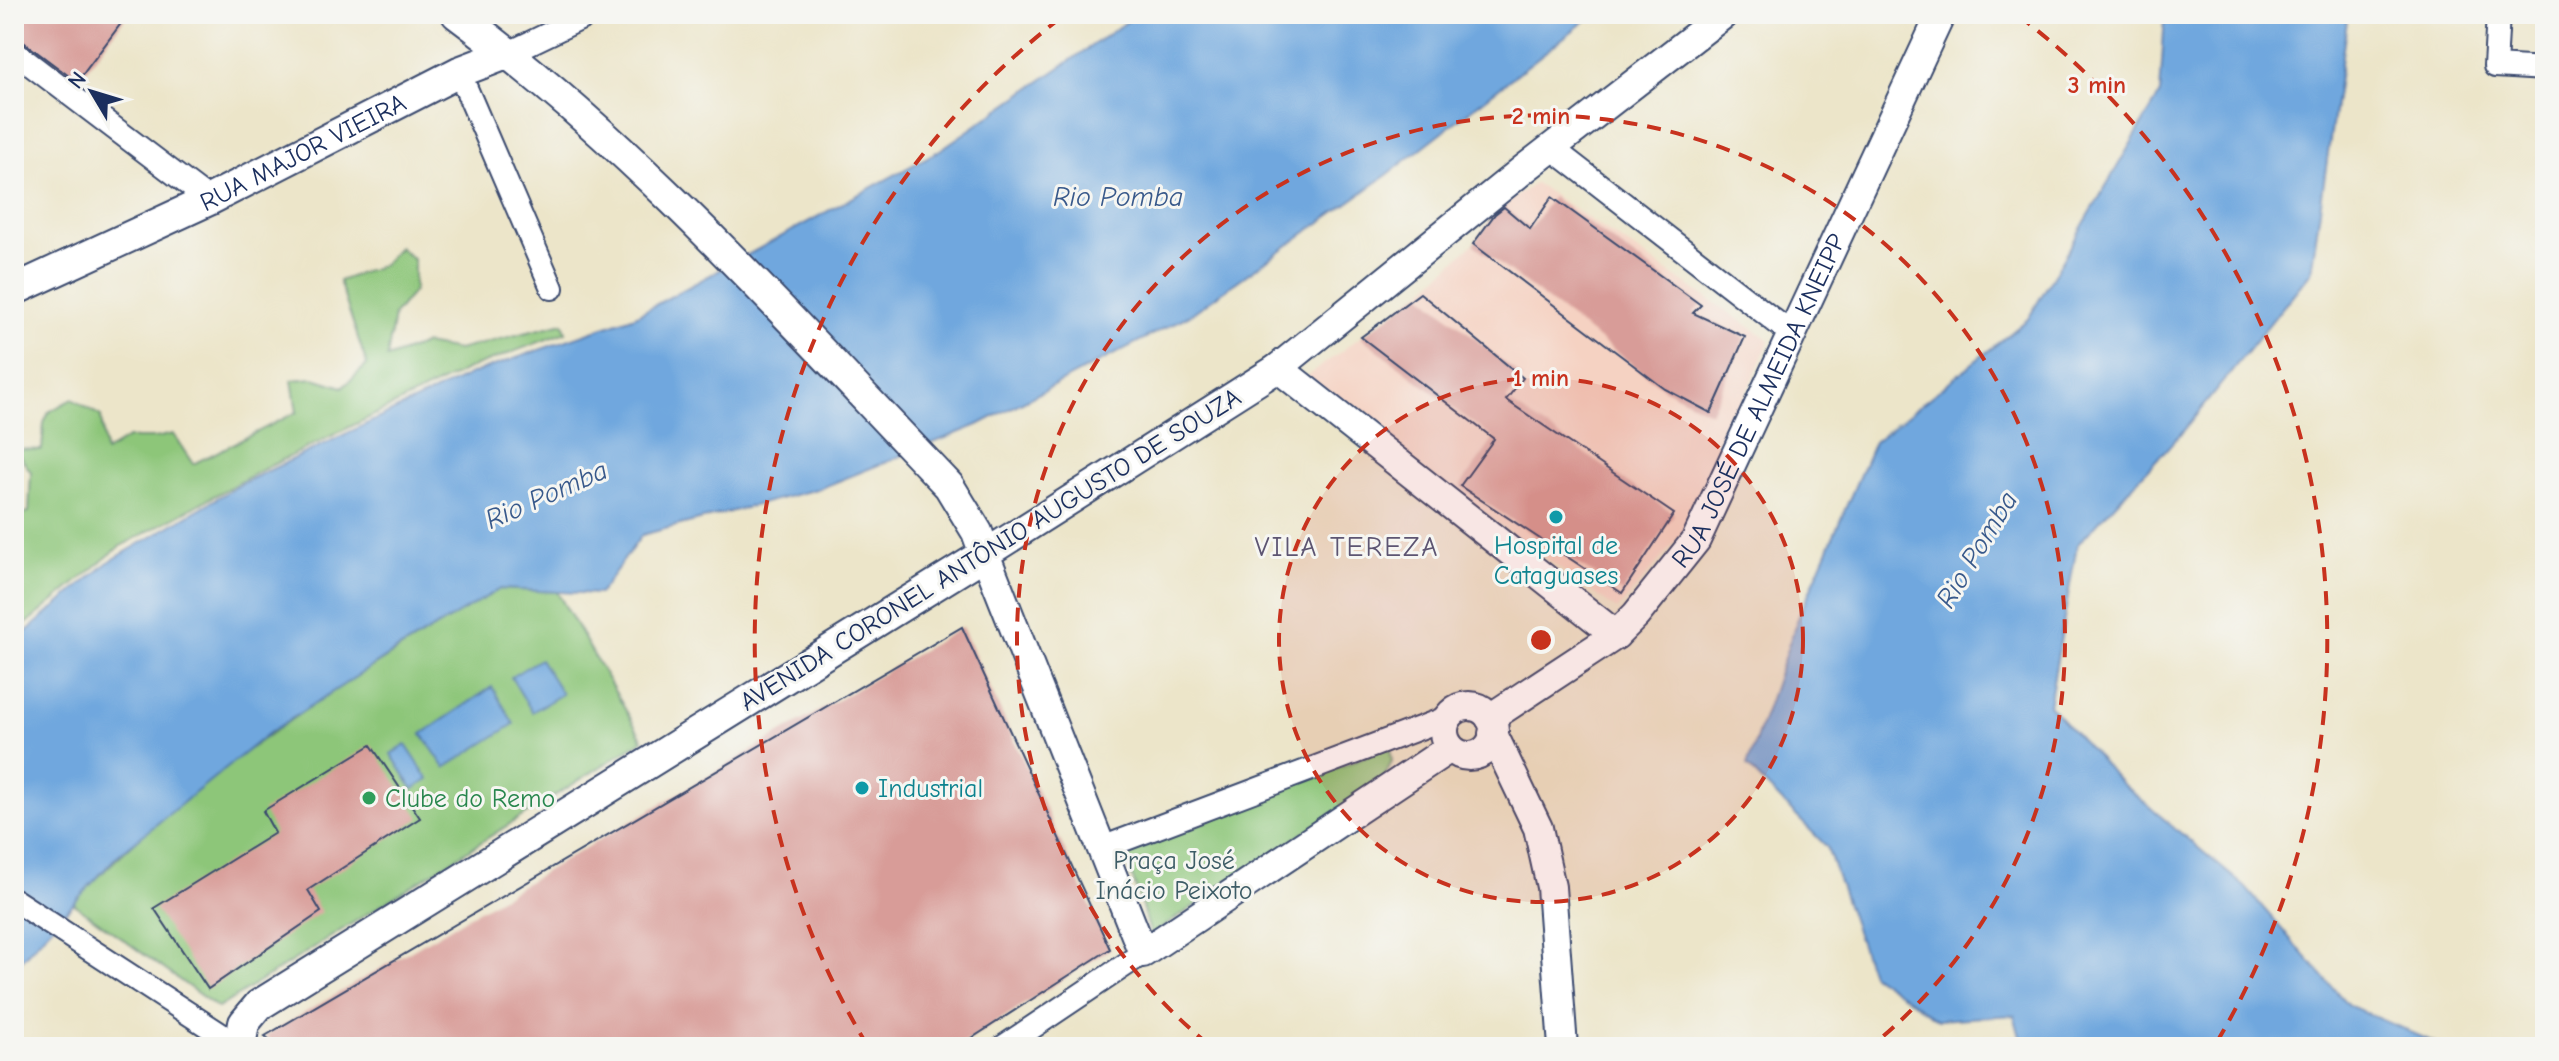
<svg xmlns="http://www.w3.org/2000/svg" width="2559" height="1061" font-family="'Comic Neue',sans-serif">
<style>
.built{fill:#f5d2c2}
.green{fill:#8dc679;stroke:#547a6c;stroke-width:2}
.water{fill:#6fa7de;stroke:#456b9e;stroke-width:2}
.building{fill:#d89c98}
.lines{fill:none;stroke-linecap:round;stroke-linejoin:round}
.minor-casing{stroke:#3a4a6e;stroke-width:26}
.tertiary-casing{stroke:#3a4a6e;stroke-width:32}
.secondary-casing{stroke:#3a4a6e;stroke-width:34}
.minor{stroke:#fff;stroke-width:22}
.tertiary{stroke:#fff;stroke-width:28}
.secondary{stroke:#fff;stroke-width:30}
.ring{fill:none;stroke:#c8321e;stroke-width:4;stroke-dasharray:14 10}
.culture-dot{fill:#0f9aa8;stroke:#f6f6f2;stroke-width:3}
.leisure-dot{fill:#2e9e5b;stroke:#f6f6f2;stroke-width:3}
.labels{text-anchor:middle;stroke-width:6;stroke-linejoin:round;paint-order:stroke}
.street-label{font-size:26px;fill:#1b2f5e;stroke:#f6f6f2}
.culture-label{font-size:26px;fill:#0d838f;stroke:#f6f6f2}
.leisure-label{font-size:26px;fill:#27864d;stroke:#f6f6f2;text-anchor:start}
.park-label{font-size:26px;fill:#3d5c66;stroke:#f6f6f2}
.water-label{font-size:28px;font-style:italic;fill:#38598b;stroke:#f6f6f2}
.neighbourhood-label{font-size:28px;letter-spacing:2px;fill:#5d5572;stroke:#f6f6f2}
.centre{fill:#c8321e;stroke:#f6f6f2;stroke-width:4}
.ring-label{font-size:24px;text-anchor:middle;font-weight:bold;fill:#c8321e;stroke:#f6f6f2;stroke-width:6;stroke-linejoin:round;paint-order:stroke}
</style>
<rect width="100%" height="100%" fill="#f6f6f2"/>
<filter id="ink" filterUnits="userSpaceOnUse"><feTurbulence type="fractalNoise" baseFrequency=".0125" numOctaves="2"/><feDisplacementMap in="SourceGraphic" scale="16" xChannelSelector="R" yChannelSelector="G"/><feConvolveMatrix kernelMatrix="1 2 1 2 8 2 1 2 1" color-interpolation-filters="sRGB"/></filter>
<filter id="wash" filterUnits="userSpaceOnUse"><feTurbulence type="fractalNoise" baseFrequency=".006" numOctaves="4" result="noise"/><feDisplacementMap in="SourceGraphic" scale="32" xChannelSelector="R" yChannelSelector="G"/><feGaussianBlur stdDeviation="1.8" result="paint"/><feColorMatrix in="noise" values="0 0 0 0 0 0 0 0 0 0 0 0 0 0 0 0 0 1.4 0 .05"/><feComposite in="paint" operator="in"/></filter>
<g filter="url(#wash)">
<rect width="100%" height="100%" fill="#ece5c9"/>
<!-- built -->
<path class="built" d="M1535 183 1770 340 1683 533 1617 610 1301 381 1420 293 1473 244 1502 206Z"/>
<!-- green -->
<g class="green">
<path d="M399 247 414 260V291L394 315 387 358 425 344 458 350 563 323 566 332 468 369 266 468 119 547 14 634V516L29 512 31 472 15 449 42 450 44 423 49 412 72 399 101 416 105 452 128 438H155L173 434 193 464 297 412 292 380 314 378 343 387 367 365 339 281 383 265Z"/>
<path d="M500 589 557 592 643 740 218 1008 73 903C194 773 348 679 500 589Z"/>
<path d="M1390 746 1392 761 1384 779 1151 935 1125 854Z"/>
</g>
<!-- water -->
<g class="water">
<path d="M1138 14H1594L1387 175 1190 315 978 425 821 488 642 535 599 594 500 589 394 652 269 733 116 857 14 968V642L107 563 243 483 471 374 635 316 937 152Z"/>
<path d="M2165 14H2348L2311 272 2185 429 2077 545 2049 705 2121 783 2245 887 2348 1005 2445 1047H2023L2014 1015 1938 1020 1871 974 1827 847 1747 766 1796 623 1874 442 2028 319 2160 94Z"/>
<path d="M540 659 562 694 532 712 511 677Z"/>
<path d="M492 687 514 724 445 768 422 734Z"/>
<path d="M406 745 429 780 413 789 391 754Z"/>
</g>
<g id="blocks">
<!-- building -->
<g class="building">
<path d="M14 14H128L77 82 22 41 14 38Z"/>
<path d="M1552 197 1701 305 1693 313 1745 337 1711 413 1665 389 1473 244 1495 214 1504 207 1530 229Z"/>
<path d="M1420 293 1523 378 1506 400 1674 514 1622 593 1460 486 1494 439 1361 337Z"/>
<path d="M962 627 1110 949 958 1047H279L265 1036Z"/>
<path d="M371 745 420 818 308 890 321 912 208 989 154 908 275 833 263 811Z"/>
</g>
</g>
</g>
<g filter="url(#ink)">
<use href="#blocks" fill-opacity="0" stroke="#3a4a6e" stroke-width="2"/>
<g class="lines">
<defs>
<g id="minor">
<path d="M2498 14 2495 66 2545 69"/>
<path d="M14 52 209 200"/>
<path d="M509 53 590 14"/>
<path d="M459 72 552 288"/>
<path d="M1553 149 1793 335"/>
<path d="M1102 848 1449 717"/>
<path d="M14 900 240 1047"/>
<path d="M1003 1047 1143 953"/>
</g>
<g id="tertiary">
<path d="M1278 368 1616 635"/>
<circle cx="1469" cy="731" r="25"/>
<path id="s1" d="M1490 718 1616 635 1636 615 1696 540 1941 14"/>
<path d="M1493 734 1538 828 1551 887 1563 1047"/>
<path d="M1450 748 1143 953 985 554 1278 368 1524 169 1724 14"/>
</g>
<g id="secondary">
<path id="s2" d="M14 290 209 200 459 72 509 53"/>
<path d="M240 1047 244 1023 259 1005 985 554 977 532 949 486C792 322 640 150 457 14"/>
</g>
</defs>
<!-- minor casing -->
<use href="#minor" class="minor-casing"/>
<!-- tertiary casing -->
<use href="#tertiary" class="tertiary-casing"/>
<!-- secondary casing -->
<use href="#secondary" class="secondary-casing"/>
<!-- minor -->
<use href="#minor" class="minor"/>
<!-- tertiary -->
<use href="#tertiary" class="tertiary"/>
<!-- secondary -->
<use href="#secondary" class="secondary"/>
</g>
</g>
<!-- distance rings -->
<circle cx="1541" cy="640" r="262" fill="#c8321e" fill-opacity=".12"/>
<g class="ring">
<circle cx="1541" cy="640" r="262"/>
<path d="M1208 1044A524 524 0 1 1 1874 1044"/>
<path d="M867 1045A786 786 0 0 1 1063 16M2019 16A786 786 0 0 1 2215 1045"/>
</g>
<!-- markers -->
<g class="culture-dot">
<circle cx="1556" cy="517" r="8"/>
<circle cx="862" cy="788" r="8"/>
</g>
<circle class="leisure-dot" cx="369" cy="798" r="8"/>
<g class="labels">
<!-- street labels -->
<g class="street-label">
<text dy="9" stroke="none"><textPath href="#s2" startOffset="320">RUA MAJOR VIEIRA</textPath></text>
<text dy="9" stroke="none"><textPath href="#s1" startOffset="428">RUA JOSÉ DE ALMEIDA KNEIPP</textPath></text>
<text transform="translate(990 549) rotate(-32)" y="9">AVENIDA CORONEL ANTÔNIO AUGUSTO DE SOUZA</text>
</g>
<!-- culture labels -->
<g class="culture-label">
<text x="1556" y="554">Hospital de<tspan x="1556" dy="30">Cataguases</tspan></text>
<text x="878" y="797" text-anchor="start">Industrial</text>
</g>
<!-- leisure labels -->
<g class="leisure-label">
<text x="385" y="807">Clube do Remo</text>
</g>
<!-- park labels -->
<g class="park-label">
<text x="1174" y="869">Praça José<tspan x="1174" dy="30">Inácio Peixoto</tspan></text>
</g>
<!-- water labels -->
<g class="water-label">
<text x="1118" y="206">Rio Pomba</text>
<text transform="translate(546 494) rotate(-24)" y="10">Rio Pomba</text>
<text transform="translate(1976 549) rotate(-59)" y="10">Rio Pomba</text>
</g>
<!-- neighbourhood labels -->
<g class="neighbourhood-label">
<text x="1347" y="556">VILA TEREZA</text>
</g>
</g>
<circle cx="1541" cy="640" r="12" class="centre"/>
<g class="ring-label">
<text x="2097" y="93">3 min</text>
<text x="1541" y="124">2 min</text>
<text x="1541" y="386">1 min</text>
</g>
<!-- margin -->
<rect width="2559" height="1061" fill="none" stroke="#f6f6f2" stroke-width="48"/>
<!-- north arrow -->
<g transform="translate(92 92) rotate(308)" stroke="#f6f6f2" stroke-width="6" paint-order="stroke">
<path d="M0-6L14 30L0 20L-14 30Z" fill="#1b2f5e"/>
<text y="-12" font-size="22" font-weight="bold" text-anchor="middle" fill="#1b2f5e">N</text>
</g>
</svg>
